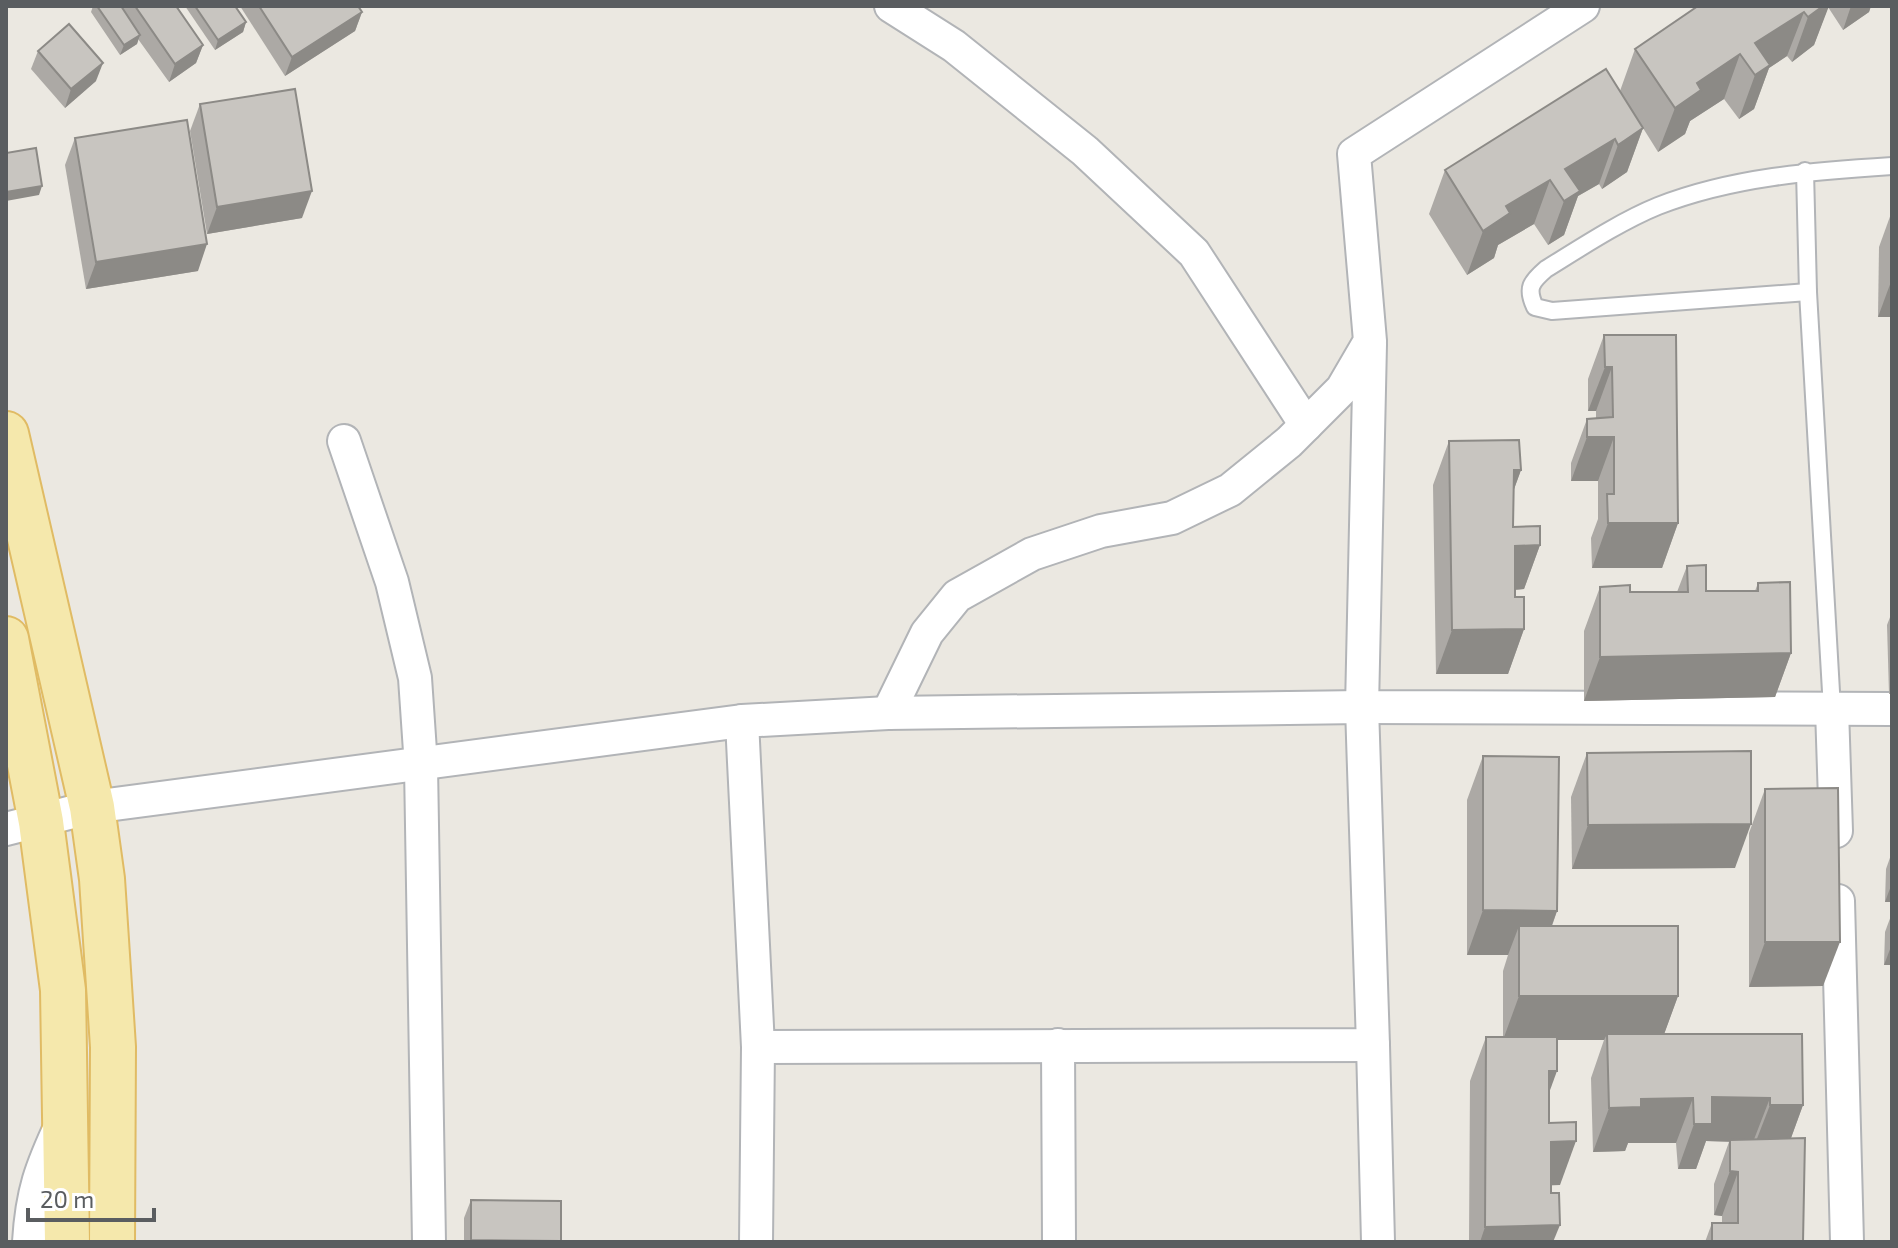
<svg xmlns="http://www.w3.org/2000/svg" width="1898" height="1248" font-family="'Exo 2',sans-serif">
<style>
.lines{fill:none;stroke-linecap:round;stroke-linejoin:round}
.service-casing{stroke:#b2b4b7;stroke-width:20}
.minor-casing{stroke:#b2b4b7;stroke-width:36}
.primary-casing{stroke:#e0bb64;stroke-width:48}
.service{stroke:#fff;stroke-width:16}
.minor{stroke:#fff;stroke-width:32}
.primary{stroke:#f5e8ac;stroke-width:44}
.wall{fill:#aca9a5}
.shaded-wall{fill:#8c8a86}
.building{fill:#c8c5c0;stroke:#8c8a86;stroke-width:2}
</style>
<rect width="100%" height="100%" fill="#ebe8e1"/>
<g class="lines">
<defs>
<g id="service">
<path d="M1805 171 1808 292 1832 709"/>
<path d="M1808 292 1552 311 1535 307C1526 288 1531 282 1546 269 1580 248 1621 221 1658 206 1732 177 1813 171 1892 166"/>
</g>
<g id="minor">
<path d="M891 6 954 46 1085 151 1194 253 1306 425"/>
<path d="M1370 344 1362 707 1892 709"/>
<path d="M344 441 392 582 415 678 421 766 429 1242"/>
<path d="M1832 709 1836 831"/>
<path d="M888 713 927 633 957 596 1032 554 1101 531 1172 518 1230 490 1289 442 1342 389 1370 341 1354 154 1583 6"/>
<path d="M742 721 758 1047 756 1242"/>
<path d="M6 829 92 807 742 721 888 713 1362 707 1373 1045 758 1047"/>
<path d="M1838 901 1847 1242"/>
<path d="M1058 1045 1059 1242"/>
<path d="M1373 1045 1378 1242"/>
<path d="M29 1242C32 1192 41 1168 62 1123"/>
</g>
<g id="primary">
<path d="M6 434 92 807 102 879 113 1047 112 1242"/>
<path d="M6 639 41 822 63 990 67 1242"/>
</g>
</defs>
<!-- service casing -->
<use href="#service" class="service-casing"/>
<!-- minor casing -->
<use href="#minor" class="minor-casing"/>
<!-- primary casing -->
<use href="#primary" class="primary-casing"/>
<!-- service -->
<use href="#service" class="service"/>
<!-- minor -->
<use href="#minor" class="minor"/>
<!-- primary -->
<use href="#primary" class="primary"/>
</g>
<!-- wall -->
<g class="wall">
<path d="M93 6H176L203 45 196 63 169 82 138 39 137 44 120 55 91 12Z"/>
<path d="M185 6H235L246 22 243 32 215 50Z"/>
<path d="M240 6H358L362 12 355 31 285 76Z"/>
<path d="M1698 6H1871L1869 12 1843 30 1828 7 1814 45 1792 62 1787 56 1769 68 1754 109 1739 119 1724 99 1690 121 1685 134 1658 152 1643 128 1627 172 1602 189 1599 184 1578 196 1564 235 1548 245 1534 224 1498 245 1494 258 1467 275 1429 214 1445 170 1620 91 1635 49Z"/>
<path d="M38 51 96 81 65 108 31 69Z"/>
<path d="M200 104 302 218 207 234 190 131Z"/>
<path d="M75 138 198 271 86 289 65 165Z"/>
<path d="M1892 211V317H1878L1879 247Z"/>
<path d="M1604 335 1678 523 1662 568H1592L1591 538 1598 519V481H1571V463L1587 419 1596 418V411H1588V379Z"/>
<path d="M1449 441 1521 470 1514 489 1513 527 1540 545 1524 589 1515 590V597L1524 629 1508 674H1436L1433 485Z"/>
<path d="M1687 566 1706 591H1755L1758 583 1791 653 1775 697 1584 701V631L1600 587 1630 592H1677Z"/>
<path d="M1892 612V694H1889L1887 625Z"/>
<path d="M1587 753 1735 868 1572 869 1571 797Z"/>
<path d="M1483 756 1557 911 1552 926 1678 996 1664 1034 1803 1105 1791 1138 1803 1242H1705L1712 1223H1722V1216L1714 1215V1184L1729 1142 1706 1141 1696 1169H1678L1676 1143H1628L1625 1151 1593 1152 1591 1078 1604 1040H1557L1549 1092V1123L1560 1185H1551L1553 1242H1469L1470 1081 1486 1037H1503V971L1508 955H1467V800Z"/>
<path d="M1765 789 1823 986 1749 987V833Z"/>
<path d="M1892 852V902H1885L1886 869Z"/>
<path d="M1892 913V965H1884L1885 932Z"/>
<path d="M471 1200 561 1241 560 1242H464V1218Z"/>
</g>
<!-- shaded-wall -->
<g class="shaded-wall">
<path d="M1823 6H1829L1814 45 1792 62 1808 17Z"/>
<path d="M1851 6H1871L1869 12 1843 30Z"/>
<path d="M362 12 355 31 285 76 292 57Z"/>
<path d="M1804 12 1787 56 1769 68 1754 109 1739 119 1755 75V43Z"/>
<path d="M246 22 243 32 215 50 218 40Z"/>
<path d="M140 35 137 44 120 55 124 45Z"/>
<path d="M203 45 196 63 169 82 175 64Z"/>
<path d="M1740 54 1724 99 1690 121 1685 134 1658 152 1675 108 1697 83Z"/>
<path d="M103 63 96 81 65 108 71 89Z"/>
<path d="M1643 128 1627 172 1602 189 1618 145Z"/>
<path d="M1615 139 1599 184 1578 196 1564 235 1548 245 1564 201 1565 169Z"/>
<path d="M1550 180 1534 224 1498 245 1494 258 1467 275 1483 231 1506 206Z"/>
<path d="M42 186 39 195 6 201V192Z"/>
<path d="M312 191 302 218 207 234 217 207Z"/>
<path d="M207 244 198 271 86 289 96 262Z"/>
<path d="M1892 279V317H1878Z"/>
<path d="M1605 367H1612L1596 411H1588Z"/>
<path d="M1587 437H1614L1598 481H1571Z"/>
<path d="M1514 470H1521L1505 514Z"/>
<path d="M1608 523H1678L1662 568H1592Z"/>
<path d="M1540 545 1524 589 1498 591 1515 546Z"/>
<path d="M1524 629 1508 674H1436L1452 630Z"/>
<path d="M1791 653 1775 697 1584 701 1600 657Z"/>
<path d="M1751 824 1735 868 1572 869 1588 825Z"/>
<path d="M1892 883V902H1885Z"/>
<path d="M1483 910 1557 911 1541 955 1519 926 1508 955H1467Z"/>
<path d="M1765 942H1840L1823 986 1749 987Z"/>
<path d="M1892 944V965H1884Z"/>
<path d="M1519 996H1678L1662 1040 1607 1034 1604 1040H1503Z"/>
<path d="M1549 1071H1557L1541 1115Z"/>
<path d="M1712 1097 1770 1098 1753 1142 1706 1141 1696 1169H1678L1694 1124Z"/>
<path d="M1693 1098 1676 1143H1628L1625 1151 1593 1152 1609 1108 1641 1099Z"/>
<path d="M1770 1105H1803L1787 1149H1753Z"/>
<path d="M1576 1141 1560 1185 1534 1186 1551 1142Z"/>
<path d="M1730 1171 1738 1172 1722 1216 1714 1215Z"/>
<path d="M1560 1225 1553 1242H1480L1485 1227Z"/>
<path d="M471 1240 561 1241 560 1242H470Z"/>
</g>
<!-- building -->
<g class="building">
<path d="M97 6H121L140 35 124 45Z"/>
<path d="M135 6H176L203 45 175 64Z"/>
<path d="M195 6H235L246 22 218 40Z"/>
<path d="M259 6H358L362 12 292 57Z"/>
<path d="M1698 6H1823L1808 17 1804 12 1755 43 1770 65 1755 75 1740 54 1697 83 1701 90 1675 108 1635 49Z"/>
<path d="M69 24 103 63 71 89 38 51Z"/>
<path d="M1606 69 1643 128 1618 145 1615 139 1565 169 1580 191 1564 201 1550 180 1506 206 1510 213 1483 231 1445 170Z"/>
<path d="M295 89 312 191 217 207 200 104Z"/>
<path d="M187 120 207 244 96 262 75 138Z"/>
<path d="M36 148 42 186 6 192V153Z"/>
<path d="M1604 335H1676L1678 523H1608L1607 494H1614V437H1587V419L1613 417 1612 367H1605Z"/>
<path d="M1519 440 1521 470H1514L1513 527 1540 526V545L1515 546V597H1524V629L1452 630 1449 441Z"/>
<path d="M1706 565V591H1758V583L1790 582 1791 653 1600 657V587L1630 585V592H1688L1687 566Z"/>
<path d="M1751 751V824L1588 825 1587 753Z"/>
<path d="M1483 756 1559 757 1557 911 1483 910Z"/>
<path d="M1838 788 1840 942H1765V789Z"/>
<rect x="1519" y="926" width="159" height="70"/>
<path d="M1607 1034H1802L1803 1105H1770V1098L1712 1097V1124H1694L1693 1098 1641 1099V1107L1609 1108Z"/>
<path d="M1486 1037H1557V1071H1549V1123L1576 1122V1141L1551 1142V1193H1559L1560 1225 1485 1227Z"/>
<path d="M1805 1138 1803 1242 1712 1241V1223H1738V1172L1730 1171V1140Z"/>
<path d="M471 1200 561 1201V1241L471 1240Z"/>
</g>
<!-- border -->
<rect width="1898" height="1248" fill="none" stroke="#5a5d60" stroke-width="16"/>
<!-- scale -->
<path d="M28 1208v12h126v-12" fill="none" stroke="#5a5d60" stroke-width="4"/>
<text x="40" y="1208" font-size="24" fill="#5a5d60" stroke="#ffffff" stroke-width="6" paint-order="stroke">20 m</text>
</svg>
